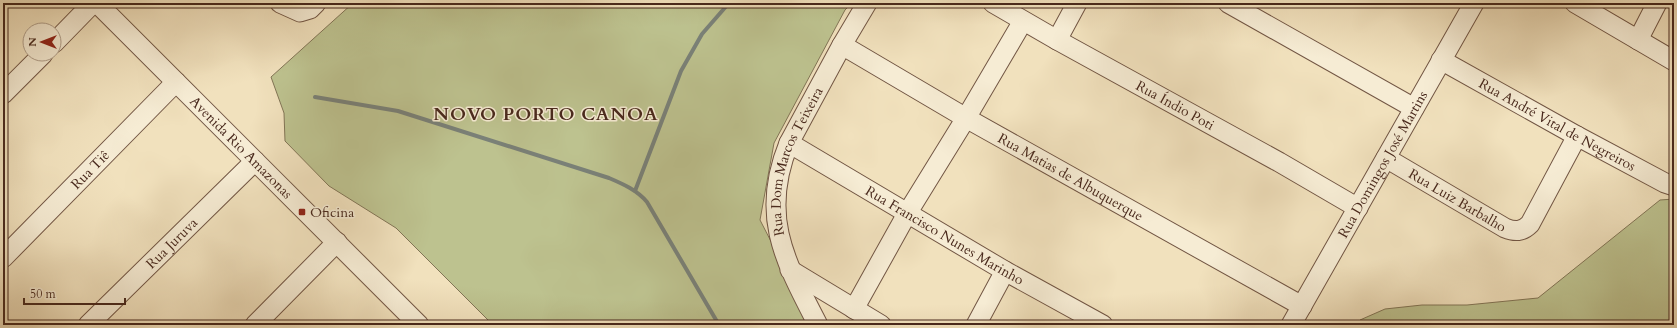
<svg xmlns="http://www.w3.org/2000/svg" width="1677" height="328" font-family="Cardo,serif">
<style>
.green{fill:#bdc28f;stroke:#827556}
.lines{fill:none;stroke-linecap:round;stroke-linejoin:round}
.stream{stroke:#7a8178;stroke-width:4}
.minor-casing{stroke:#725644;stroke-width:21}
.minor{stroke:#f6ecd4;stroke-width:19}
.poi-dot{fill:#8f2418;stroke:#f6ecd4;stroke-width:1.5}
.labels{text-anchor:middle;stroke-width:3;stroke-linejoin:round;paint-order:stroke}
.street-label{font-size:14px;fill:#48281c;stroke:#f6ecd4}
.poi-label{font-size:14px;fill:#48281c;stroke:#f6ecd4;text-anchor:start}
.district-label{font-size:18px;font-weight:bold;letter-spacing:1px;fill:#48281c;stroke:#f6ecd4}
</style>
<rect width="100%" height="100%" fill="#f1e1bd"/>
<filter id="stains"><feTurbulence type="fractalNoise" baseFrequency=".005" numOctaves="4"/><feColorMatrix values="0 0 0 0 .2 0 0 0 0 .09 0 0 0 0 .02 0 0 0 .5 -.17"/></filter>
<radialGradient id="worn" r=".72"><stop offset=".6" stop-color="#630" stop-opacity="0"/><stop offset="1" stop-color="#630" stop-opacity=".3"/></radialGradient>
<!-- green -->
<g class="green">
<path d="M353 3H852L845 10 774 143 760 220 814 325H493L396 228 329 186 285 141 284 113 271 77Z"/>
<path d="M1674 199V325H1357L1360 320 1385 309 1422 305H1467L1538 298 1660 200Z"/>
</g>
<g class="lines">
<!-- stream -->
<g class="stream">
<path d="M315 97 398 111 609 178C623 184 637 190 647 202L719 325"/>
<path d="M635 191 681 71 702 34 729 3"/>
</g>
<defs>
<g id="minor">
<path id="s1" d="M97 3 419 325"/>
<path d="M280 3 300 12 310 9 316 3"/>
<path id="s2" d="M993 3 1057 40 1279 162 1358 208"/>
<path d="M1228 3 1414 108"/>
<path d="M1575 3 1674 61"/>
<path d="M1057 40 1077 3"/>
<path d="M1638 40 1657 3"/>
<path d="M54 43 93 3"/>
<path id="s3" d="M842 45 966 118 1302 306"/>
<path id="s4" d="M1441 60 1577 136 1665 183 1674 186"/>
<path d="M3 94 43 54"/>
<path id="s5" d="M789 143 1005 271 1103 325"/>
<path id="s6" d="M1386 158 1505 228C1515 232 1522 232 1530 224L1577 136"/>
<path id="s7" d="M3 258 176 82"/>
<path d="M790 270 881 325"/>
<path d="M854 309 908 212 966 118 1023 21"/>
<path id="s8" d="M88 325 255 161"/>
<path d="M255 325 337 242"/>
<path id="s9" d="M818 325C785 261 759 216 789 143L842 45 867 3"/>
<path d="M976 325 1005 271"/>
<path id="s10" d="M1291 325 1474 3"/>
</g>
</defs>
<!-- minor casing -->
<use href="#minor" class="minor-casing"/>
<!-- minor -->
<use href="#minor" class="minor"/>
</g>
<!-- markers -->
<rect class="poi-dot" x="298" y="208" width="8" height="8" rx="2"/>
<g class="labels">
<!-- street labels -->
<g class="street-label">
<text dy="5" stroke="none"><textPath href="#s2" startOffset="209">Rua Índio Poti</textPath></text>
<text dy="5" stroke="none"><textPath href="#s4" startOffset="133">Rua André Vital de Negreiros</textPath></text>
<text dy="5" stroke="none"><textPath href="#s1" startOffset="204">Avenida Rio Amazonas</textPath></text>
<text dy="5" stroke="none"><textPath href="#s9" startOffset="176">Rua Dom Marcos Teixeira</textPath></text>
<text dy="5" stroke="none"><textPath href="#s10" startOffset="185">Rua Domingos José Martins</textPath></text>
<text dy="5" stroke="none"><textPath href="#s7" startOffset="124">Rua Tiê</textPath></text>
<text dy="5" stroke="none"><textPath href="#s3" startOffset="264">Rua Matias de Albuquerque</textPath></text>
<text dy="5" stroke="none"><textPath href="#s6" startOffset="83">Rua Luiz Barbalho</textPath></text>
<text dy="5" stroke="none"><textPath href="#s5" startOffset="181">Rua Francisco Nunes Marinho</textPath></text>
<text dy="5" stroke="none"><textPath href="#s8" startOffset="117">Rua Juruva</textPath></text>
</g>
<!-- poi labels -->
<g class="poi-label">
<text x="310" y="217">Oficina</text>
</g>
<!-- district labels -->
<g class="district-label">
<text x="546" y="120">NOVO PORTO CANOA</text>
</g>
</g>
<!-- margin -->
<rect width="1677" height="328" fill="none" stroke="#f1e1bd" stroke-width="16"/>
<rect x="4" y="4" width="1669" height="320" fill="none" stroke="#48281c" stroke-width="2"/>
<rect x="8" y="8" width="1661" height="312" fill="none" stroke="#48281c"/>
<!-- north arrow -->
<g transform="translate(42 42) rotate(270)"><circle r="19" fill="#f6ecd4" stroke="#b09e8a"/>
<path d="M0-3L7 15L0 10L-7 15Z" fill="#8f2418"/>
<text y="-6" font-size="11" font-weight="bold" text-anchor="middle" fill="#48281c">N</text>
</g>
<!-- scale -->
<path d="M24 298v6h101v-6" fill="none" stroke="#48281c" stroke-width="2"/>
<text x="30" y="298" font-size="12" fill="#48281c" stroke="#f6ecd4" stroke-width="3" paint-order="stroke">50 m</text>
<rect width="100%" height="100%" filter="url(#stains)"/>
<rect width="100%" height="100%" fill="url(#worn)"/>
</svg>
